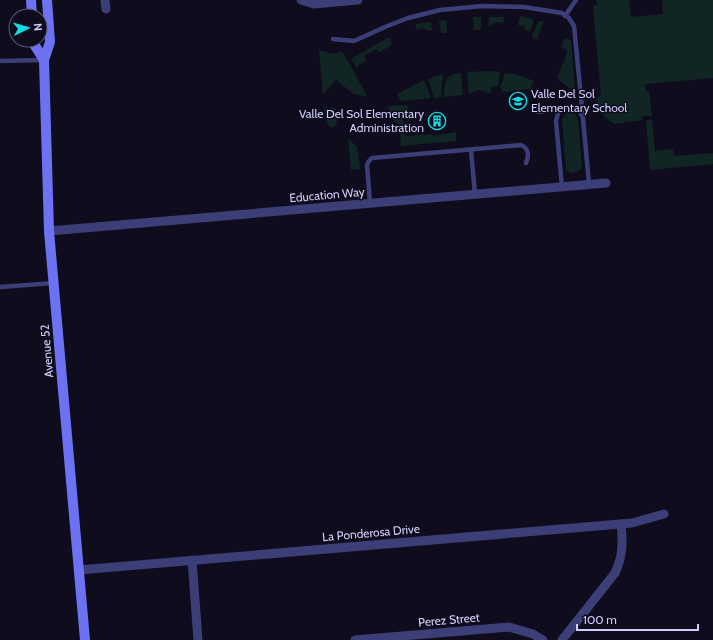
<svg xmlns="http://www.w3.org/2000/svg" width="713" height="640" font-family="Cabin,sans-serif">
<style>
.green{fill:#112624}
.lines{fill:none;stroke-linecap:round;stroke-linejoin:round}
.service{stroke:#3c3e78;stroke-width:4.5}
.minor{stroke:#3c3e78;stroke-width:9}
.secondary{stroke:#6d72f3;stroke-width:10}
.labels{text-anchor:middle;stroke-width:3;stroke-linejoin:round;paint-order:stroke}
.poi-label{font-size:12px;fill:#d0cefb;stroke:#0f0d1d;text-anchor:start}
.street-label{font-size:12px;fill:#d0cefb;stroke:#0f0d1d}
</style>
<rect width="100%" height="100%" fill="#0f0d1d"/>
<!-- green -->
<g class="green">
<path d="M596 0H629L631 17 663 14 662 0H713V78L645 84 646 91H649L652 116H642V120L614 124 598 110 597 97 601 96 593 6 597 5Z"/>
<path d="M520 16 533 19V24L530 31 525 30 524 26 518 25Z"/>
<path d="M473 17H481V28L479 30H474Z"/>
<path d="M489 17H504L503 23 497 22 488 26Z"/>
<path d="M446 20 447 33H443L441 32 439 21Z"/>
<path d="M539 21H544L537 39 533 38 532 35Z"/>
<path d="M431 22 432 30 428 31 424 28 417 30 415 24Z"/>
<path d="M389 37 392 45 380 52 377 49 364 56 366 60 356 67 351 59Z"/>
<path d="M564 38 571 40 575 89 572 90 557 78 568 51 561 47Z"/>
<path d="M319 51C329 50 330 57 342 51L368 97 354 94 336 80 323 94Z"/>
<path d="M490 71 500 72 498 86 491 87V93H487C481 88 475 91 469 94L467 72Z"/>
<path d="M461 73 463 95 444 97C444 83 445 74 461 73Z"/>
<path d="M505 73 515 74 534 81 530 89 502 92 501 86Z"/>
<path d="M443 74 441 97 434 98 428 79Z"/>
<path d="M424 80 431 98 401 101 397 94Z"/>
<path d="M408 105 409 118 403 119 405 136 432 134V136L456 132V141L401 146 400 127 390 116 388 106Z"/>
<path d="M326 107 329 109 332 107 335 109 337 123 334 127H331L326 122 324 108Z"/>
<path d="M570 112 575 114 578 119 582 168 577 172 571 173 566 170 562 119 565 114Z"/>
<path d="M646 120H652L655 151 673 149 674 156 713 153V164L650 170Z"/>
<path d="M348 138 357 147 360 169 351 170Z"/>
</g>
<g class="lines">
<!-- service -->
<g class="service">
<path d="M565 16 576 0"/>
<path d="M333 39 354 41 385 27 408 18 440 10 482 6 524 7 562 13 569 18 574 26 583 118"/>
<path d="M0 61 44 60"/>
<path d="M538 112 561 109"/>
<path d="M471 150 475 194"/>
<path d="M562 187 556 121 558 113C565 107 571 106 579 110L583 118 589 184"/>
<path d="M370 203 367 165 369 161 372 158 521 145C529 148 529 156 526 163"/>
<path d="M0 287 54 283"/>
</g>
<!-- minor -->
<g class="minor">
<path d="M105 0 106 9"/>
<path d="M301 0 314 4 358 0"/>
<path d="M49 231 606 183"/>
<path d="M192 560 198 640"/>
<path d="M79 570 632 523 664 514"/>
<path d="M355 640 509 627 533 634 543 640"/>
<path d="M562 640 615 573C623 556 623 542 621 524"/>
</g>
<!-- secondary -->
<g class="secondary">
<path d="M31 0 32 16"/>
<path d="M47 0 50 42 44 60 49 231 85 640"/>
<path d="M34 40V44L44 60"/>
</g>
</g>
<!-- icons -->
<defs>
<symbol id="school-ring" viewBox="-11 -11 22 22"><circle r="9.5" fill="#0f0d1d" stroke="#13dbe2" stroke-width="1.5"/><path d="M0-5L7-2L0 1L-7-2ZM-4 1L0 2.5L4 1V4Q0 6-4 4Z" fill="#13dbe2"/></symbol>
<symbol id="building-ring" viewBox="-11 -11 22 22"><circle r="9.5" fill="#0f0d1d" stroke="#13dbe2" stroke-width="1.5"/><path d="M-4-6H4V6H1V3H-1V6H-4ZM-2.5-4.3h1.7v1.8h-1.7ZM.8-4.3h1.7v1.8H.8ZM-2.5-1h1.7V.8h-1.7ZM.8-1h1.7V.8H.8Z" fill="#13dbe2"/></symbol>
</defs>
<g fill-rule="evenodd">
<use href="#school-ring" x="508" y="91" width="20" height="20"/>
<use href="#building-ring" x="427" y="111" width="20" height="20"/>
</g>
<g class="labels">
<!-- poi labels -->
<g class="poi-label">
<text x="531" y="98">Valle Del Sol<tspan x="531" dy="14">Elementary School</tspan></text>
<text x="424" y="118" text-anchor="end">Valle Del Sol Elementary<tspan x="424" dy="14">Administration</tspan></text>
</g>
<!-- street labels -->
<g class="street-label">
<text transform="translate(327 195) rotate(-5)" y="4">Education Way</text>
<text transform="translate(47 351) rotate(-95)" y="4">Avenue 52</text>
<text transform="translate(371 533) rotate(-5)" y="4">La Ponderosa Drive</text>
<text transform="translate(449 620) rotate(-5)" y="4">Perez Street</text>
</g>
</g>
<!-- north arrow -->
<g transform="translate(28 28) rotate(85)"><circle r="19" fill="#0f0d1d" stroke="#5c5a76"/>
<path d="M0-3L7 15L0 10L-7 15Z" fill="#13dbe2"/>
<text y="-6" font-size="11" font-weight="bold" text-anchor="middle" fill="#d0cefb">N</text>
</g>
<!-- scale -->
<path d="M577 624v6h121v-6" fill="none" stroke="#d0cefb" stroke-width="2"/>
<text x="583" y="624" font-size="12" fill="#d0cefb" stroke="#0f0d1d" stroke-width="3" paint-order="stroke">100 m</text>
</svg>
